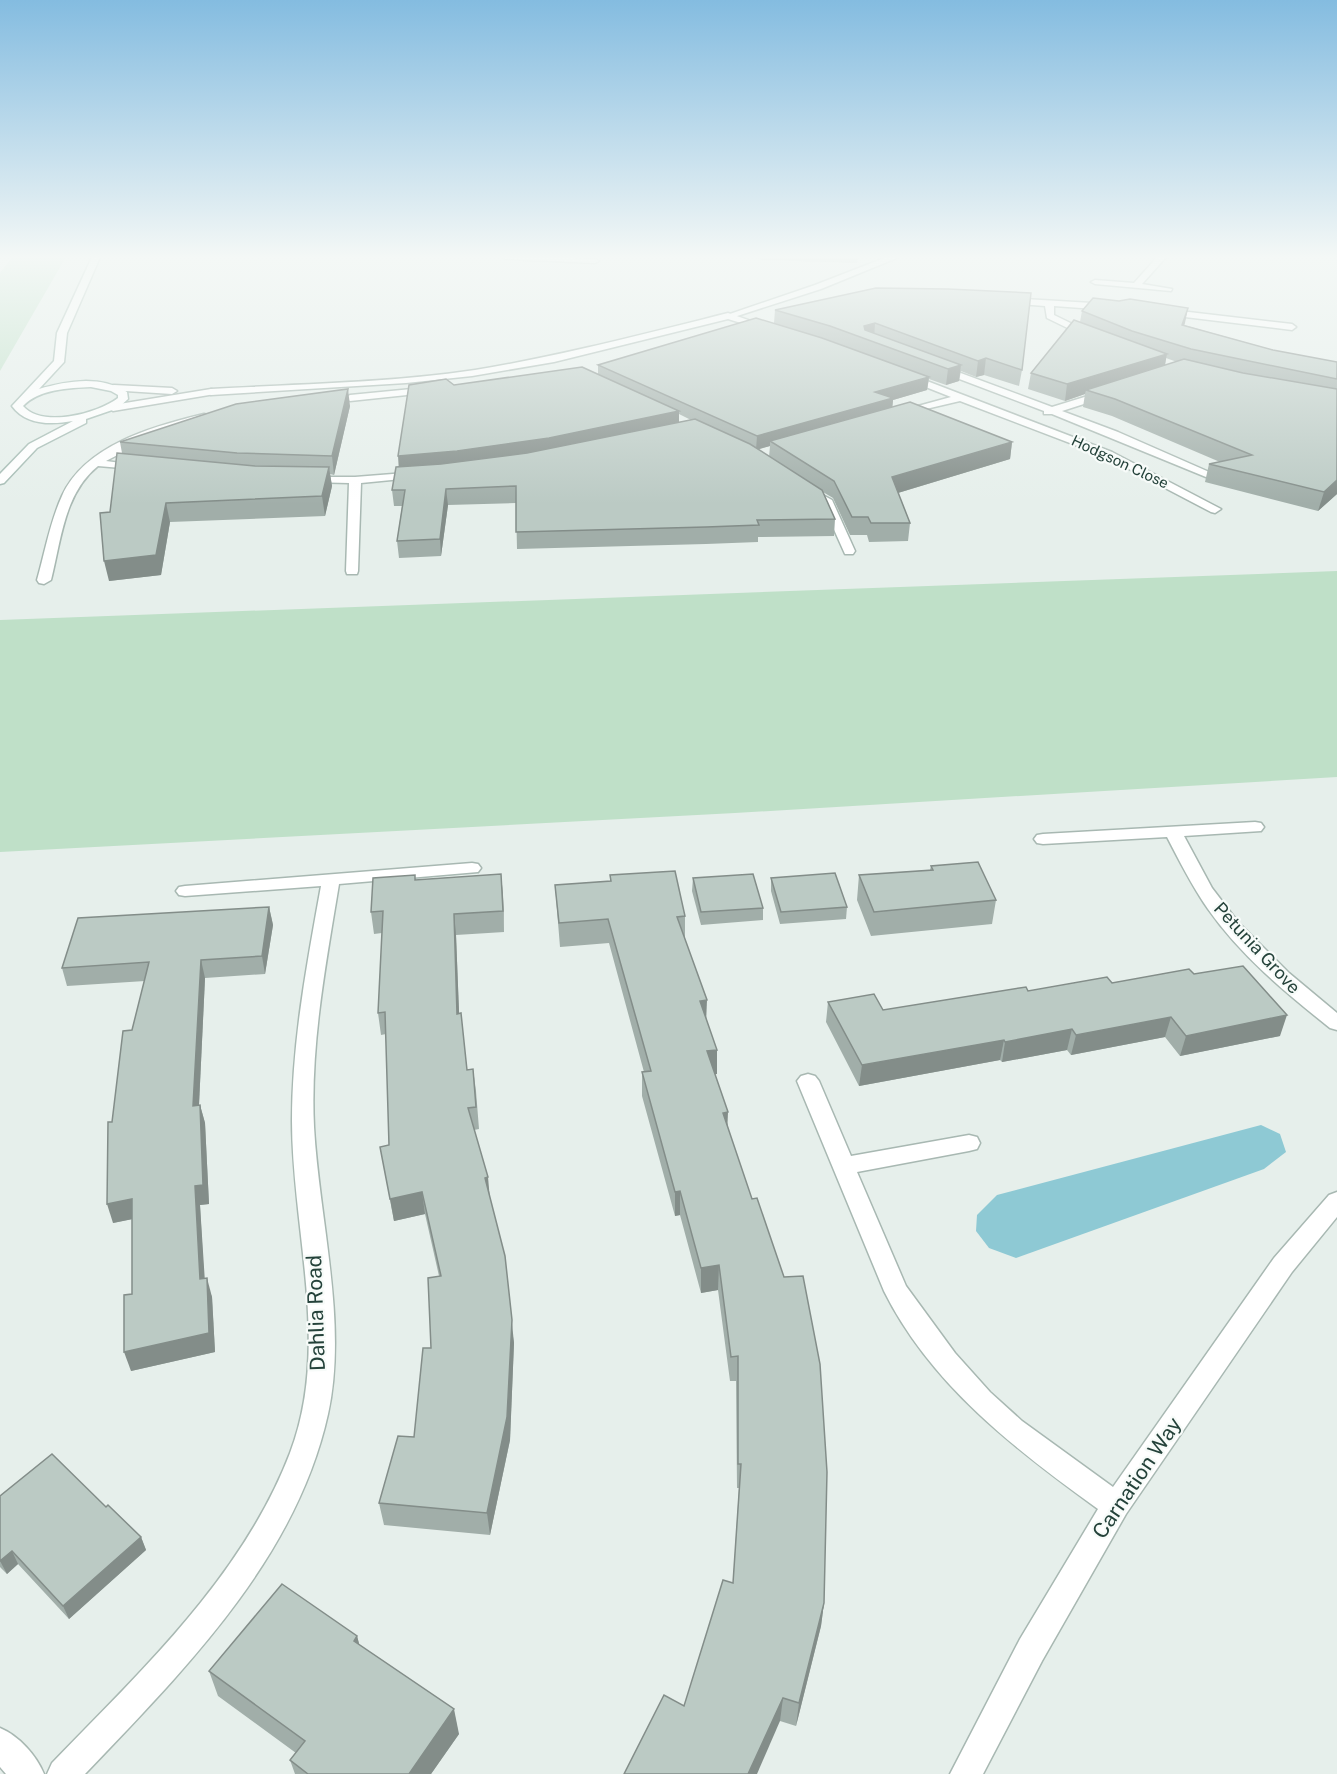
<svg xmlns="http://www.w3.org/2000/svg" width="1337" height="1774" font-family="'Public Sans',sans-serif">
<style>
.green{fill:#bfe0c8}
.water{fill:#8ec9d4}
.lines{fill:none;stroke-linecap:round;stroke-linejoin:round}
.minor-casing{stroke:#a8b8b2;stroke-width:3}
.tertiary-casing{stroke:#a8b8b2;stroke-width:3}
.secondary-casing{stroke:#a4bbb3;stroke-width:3}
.minor{fill:#fff;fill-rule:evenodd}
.tertiary{fill:#fff;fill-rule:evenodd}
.secondary{fill:#fff;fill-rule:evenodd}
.wall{fill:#a1aea9;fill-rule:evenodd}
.shaded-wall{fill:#838d89}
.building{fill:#bbcac4;stroke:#838d89;stroke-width:1.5}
.labels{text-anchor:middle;stroke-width:4.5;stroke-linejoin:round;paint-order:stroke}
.far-street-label{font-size:15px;fill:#24423a;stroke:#f7fbf9}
.street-label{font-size:18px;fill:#24423a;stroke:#f7fbf9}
.near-street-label{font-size:21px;fill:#24423a;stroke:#f7fbf9}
</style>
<rect width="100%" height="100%" fill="#e6efeb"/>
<!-- green -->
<g class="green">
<path d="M14 255H67L0 371V273Z"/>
<path d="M1337 571V777L735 813 0 852V620Z"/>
</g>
<!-- water -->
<path class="water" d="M1261 1125 1280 1134 1286 1152 1264 1169 1016 1258 989 1248 976 1231 977 1215 997 1195Z"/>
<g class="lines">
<defs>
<g id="minor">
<path d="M505 255 595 259 599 261 595 263 508 259H505Z"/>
<path d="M1159 255H1168L1142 284 1172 289 1171 291 1095 284 1091 282 1095 280 1134 283Z"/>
<path d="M1008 298 1109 304 1113 307 1109 310 1054 306V315L1093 334V338L1090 339 1047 318 1045 306 1005 303V299Z"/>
<path d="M1163 309 1292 324 1296 327 1292 330 1160 314 1159 312Z"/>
<path d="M728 313 771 328 767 331 728 319 554 362 472 376 406 383 211 395 206 392 211 389C298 384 388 383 475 370 560 356 644 334 728 313Z"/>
<path d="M933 365H939L1052 407 1104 391H1112V395L1062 411 1118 432 1216 475 1214 477H1206L1052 414H1044V411L933 369Z"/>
<path d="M906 373 1112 452 1221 509 1215 513 1211 512 1104 456 960 401 896 416V412L951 397 903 378 901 376Z"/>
<path d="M422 388 427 391 426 393 350 401 345 398 350 395Z"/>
<path d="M204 414 208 415V419L152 437 106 461 144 466V470L98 466C64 493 61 541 51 580L44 584 39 583 37 580C45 552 50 522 62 496 85 445 154 426 204 414Z"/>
<path d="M418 472 424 475 422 477 361 483 358 571 357 574H347L346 571 349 483 308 482 302 479 304 477H355Z"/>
<path d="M806 486 832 500 855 551 853 554H845L823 505 800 489Z"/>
<path d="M1255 822 1261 823 1264 827 1261 831 1184 836 1212 888 1238 922 1289 973 1337 1013V1030L1330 1028C1286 993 1241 956 1208 909 1192 886 1180 862 1167 837L1043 844 1037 843 1034 839 1037 835 1043 834Z"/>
<path d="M472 863 478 864 481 868 478 872 339 884C326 963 310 1046 314 1127 319 1219 348 1323 328 1414 296 1559 184 1670 85 1774H47L52 1763C141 1671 243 1576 290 1453 331 1346 292 1231 292 1121 292 1042 307 963 321 886L185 896 179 895 176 891 179 887 185 886Z"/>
<path d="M808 1074 815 1076 819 1081 851 1156 969 1135 977 1137 980 1143 977 1149 969 1151 857 1172 906 1286 955 1353 990 1392 1022 1421 1113 1487 1274 1258 1329 1195 1337 1192V1217L1292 1272 1126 1514 1042 1661 983 1774H950L1020 1639 1098 1509C1015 1449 931 1385 884 1291L797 1081 801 1076Z"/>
<path d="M0 1728C19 1736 36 1755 44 1774H6L0 1767Z"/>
</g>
<g id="tertiary">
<path d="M892 255H904L821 289 731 318 724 316 815 285Z"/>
<path d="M114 385 172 388 177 391 172 394 110 390V386Z"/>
<path d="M211 389 215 390V394L113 411 108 408 113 405Z"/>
</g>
<path id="secondary" d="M93 255H101L67 333 64 362 39 389C67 381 100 375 127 392L128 399 118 408 86 419V423L37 448 4 483 0 484V474L29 444 73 421C51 425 26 425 12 406L54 361 57 333ZM91 387 111 391 118 395V398C97 414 42 428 23 406 39 389 69 388 91 387Z"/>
</defs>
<!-- minor casing -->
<use href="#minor" class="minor-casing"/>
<!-- tertiary casing -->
<use href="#tertiary" class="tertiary-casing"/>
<!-- secondary casing -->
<use href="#secondary" class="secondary-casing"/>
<!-- minor -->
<use href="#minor" class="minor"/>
<!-- tertiary -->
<use href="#tertiary" class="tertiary"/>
<!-- secondary -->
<use href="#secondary" class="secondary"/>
</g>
<!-- wall -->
<g class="wall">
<path d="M682 255H729L728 258Z"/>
<path d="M744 255H859L857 263 762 260Z"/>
<path d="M876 288 1022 370 1019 386 984 375 976 377 961 371 959 381 946 385 929 379 927 390 893 400 892 407 1012 442 1010 459 898 493 910 523 908 541 869 542 867 535H850L833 498 823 492 835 519 834 536 758 537V542L706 544 517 549 516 503 448 505 441 556 399 558 397 541 402 506H394L392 490 399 467 454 385 598 374V365L774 323 775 310ZM679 414 691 420 679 422ZM770 446 769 457 758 449Z"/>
<path d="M1188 308 1184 325 1273 350 1337 362V494L1318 511 1205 482 1209 464 1220 462 1112 416 1083 407 1085 394 1065 401 1028 389 1031 373 1080 322 1082 311ZM1166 358 1177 362 1165 365Z"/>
<path d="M350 406 334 475 330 474 332 486 325 516 170 522 161 575 109 581 110 512 122 453 120 442Z"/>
<path d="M931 866 996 900 992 924 871 936 857 900 859 875 930 870Z"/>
<path d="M610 875 685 916V940L706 1018 717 1074H715L728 1127 824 1603 821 1626 796 1726 780 1721 684 1706 733 1583 739 1488H737L736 1381H730L718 1290 701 1293 680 1215 675 1216 642 1096V1072H644L609 943 560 947 555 885 610 881Z"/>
<path d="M693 878 763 908V920L701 925 692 891Z"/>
<path d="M771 878 847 907 846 919 780 924 771 891Z"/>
<path d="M416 880 503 895 504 932 456 935 459 1014 467 1070 473 1069 476 1091 479 1129 474 1130 489 1194 514 1343 510 1440 490 1535 384 1525 379 1503 414 1437 431 1348 439 1276 425 1214 394 1221 380 1147 389 1145 386 1034 381 1035 378 1013 382 933 374 934 371 912Z"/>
<path d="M269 907 273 925 265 974 205 978 199 1105H200L205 1123 209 1204 200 1205 204 1278 212 1297 215 1352 131 1371 132 1294V1219L113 1223 112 1122 132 1030 145 981 67 986 62 968Z"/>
<path d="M1194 974 1280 1036 1180 1056 1165 1037 1071 1055 1067 1050 1002 1062 1000 1060 859 1086 826 1022 828 1002 883 1010 1028 991Z"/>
<path d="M0 1496 106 1507 141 1537 146 1550 69 1619 18 1564 7 1574 0 1567Z"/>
<path d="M357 1636 359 1644 459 1734 431 1774H295L290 1760 296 1753 218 1696 209 1671Z"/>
</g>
<!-- shaded-wall -->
<g class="shaded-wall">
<path d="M1188 308 1185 323 1179 340 1182 325Z"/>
<path d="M875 323 874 339 869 340 864 326Z"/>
<path d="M1167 354 1164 370 1086 390 1085 394 1065 401 1067 384Z"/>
<path d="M986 358 984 375 976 377 978 361Z"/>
<path d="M961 365 959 381 946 385 948 369Z"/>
<path d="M929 377 927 390 893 400 892 412 770 441V446L756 450 757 436 875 392Z"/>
<path d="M348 389 350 406 334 475 332 456Z"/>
<path d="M679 411V427L550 454 399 472 398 456Z"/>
<path d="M1012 442 1010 459 891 495 892 477Z"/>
<path d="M329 467 332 486 325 516 322 496Z"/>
<path d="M1337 480V494L1318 511 1324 492Z"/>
<path d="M446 489 448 505 441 556 440 539Z"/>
<path d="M166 503 170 522 161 575 109 581 104 561Z"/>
<path d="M501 874 503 895 504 932 503 911Z"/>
<path d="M269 907 273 925 265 974 262 956Z"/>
<path d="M454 914 456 935 460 1036 457 1014Z"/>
<path d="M201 960 205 978 198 1125 193 1106Z"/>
<path d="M707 1000 706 1024 700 1001Z"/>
<path d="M1287 1015 1280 1036 1180 1056 1186 1036Z"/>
<path d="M1171 1017 1165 1037 1071 1055 1076 1035Z"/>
<path d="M1072 1029 1067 1050 1002 1062 1005 1042Z"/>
<path d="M1004 1040 1000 1060 859 1086 862 1065Z"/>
<path d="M717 1050V1074L707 1075V1051Z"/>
<path d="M200 1105 205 1123 209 1204 200 1205 206 1298 200 1279 195 1186Z"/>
<path d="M728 1112 727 1136 723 1113Z"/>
<path d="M488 1177 490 1200 485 1178Z"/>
<path d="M680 1191V1215L675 1216V1192Z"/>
<path d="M422 1192 425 1214 394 1221 390 1199Z"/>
<path d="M132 1199 138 1218 113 1223 107 1204Z"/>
<path d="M505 1256 514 1343 510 1440 490 1535 487 1513Z"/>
<path d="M719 1265 718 1290 701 1293V1268Z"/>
<path d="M207 1278 212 1297 215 1352 131 1371 124 1352Z"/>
<path d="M141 1537 146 1550 69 1619 63 1606Z"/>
<path d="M12 1551 18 1564 7 1574 0 1561Z"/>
<path d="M824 1603 821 1626 796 1726 799 1703Z"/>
<path d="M357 1636 364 1662 354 1641Z"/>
<path d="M783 1698 780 1721 757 1774H748Z"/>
<path d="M454 1709 459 1734 431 1774H409Z"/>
</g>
<!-- building -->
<g class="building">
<path d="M876 288 948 289 1031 293 1022 370 986 358 978 361 875 323 864 326 865 330 961 365 948 369 830 326 775 310Z"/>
<path d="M1093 298 1119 301 1130 299 1188 308 1182 325 1273 350 1337 362V379L1191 349 1132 331 1082 311Z"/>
<path d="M756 318 822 338 929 377 875 392 893 398 757 436 598 365Z"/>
<path d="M1074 320 1167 354 1067 384 1031 373Z"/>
<path d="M1184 359 1243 373 1337 389V480L1324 492 1209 464 1252 455 1115 399 1086 390Z"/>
<path d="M582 367 679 411 549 438 457 451 398 456 409 385 446 379 454 385Z"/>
<path d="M348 389 332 456 237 453 120 442 236 404Z"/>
<path d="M910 402 1012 442 892 477 910 523H871L868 517H852L834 481 770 441Z"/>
<path d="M695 419 750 444 822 490 835 519 757 520 759 525 706 527 516 532V486L446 489 440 539 397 541 405 490H392L396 467 441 464 527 453Z"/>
<path d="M117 453 255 466 329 467 322 496 166 503 156 555 104 561 100 513 110 512Z"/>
<path d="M978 862 996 900 874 912 859 875 933 870 931 866Z"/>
<path d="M675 871 685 916 677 917 707 1000 700 1001 717 1050 707 1051 728 1112 723 1113 752 1199 757 1198 784 1277 803 1276 820 1364 827 1472 824 1603 799 1703 783 1698 748 1774H624L664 1695 684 1706 723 1580 733 1583 741 1464H738V1356L731 1357 719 1265 701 1268 680 1191 675 1192 642 1072 651 1071 608 919 559 923 555 885 611 881 610 875Z"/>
<path d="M835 873 847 907 781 912 771 878Z"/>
<path d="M501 874 503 911 454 914 457 1014 461 1013 467 1070 473 1069 476 1107 468 1108 488 1177 485 1178 505 1256 512 1320 507 1417 487 1513 379 1503 398 1436 414 1437 423 1348H431L428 1278 441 1276 422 1192 390 1199 380 1147 389 1145 385 1012 378 1013 383 911 371 912 373 878 415 875V880Z"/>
<path d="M753 874 763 908 701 912 693 878Z"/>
<path d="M269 907 262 956 201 960 193 1106 200 1105 203 1185 195 1186 200 1279 207 1278 209 1333 124 1352V1295L132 1294V1199L107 1204 108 1122H112L123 1031 132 1030 149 962 62 968 78 918Z"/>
<path d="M1243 966 1287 1015 1186 1036 1171 1017 1076 1035 1072 1029 1005 1042 1004 1040 862 1065 828 1002 874 994 883 1010 1026 987 1028 991 1107 977 1112 983 1189 969 1194 974Z"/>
<path d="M52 1454 106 1507 108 1505 141 1537 63 1606 12 1551 0 1561V1496Z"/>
<path d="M282 1584 357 1636 354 1641 454 1709 409 1774H308L290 1760 305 1741 209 1671Z"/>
</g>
<!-- sky -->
<linearGradient id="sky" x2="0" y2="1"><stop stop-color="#84bce0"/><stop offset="0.51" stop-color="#f4f8f6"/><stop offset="1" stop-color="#f4f8f6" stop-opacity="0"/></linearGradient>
<rect width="1337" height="504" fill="url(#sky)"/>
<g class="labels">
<!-- far-street labels -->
<g class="far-street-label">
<text transform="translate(1120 462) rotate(25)" y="5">Hodgson Close</text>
</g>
<!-- street labels -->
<g class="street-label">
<text transform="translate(1257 948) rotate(47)" y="6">Petunia Grove</text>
</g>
<!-- near-street labels -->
<g class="near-street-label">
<text transform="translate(316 1313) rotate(-92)" y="7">Dahlia Road</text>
<text transform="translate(1137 1478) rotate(-56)" y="7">Carnation Way</text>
</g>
</g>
</svg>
